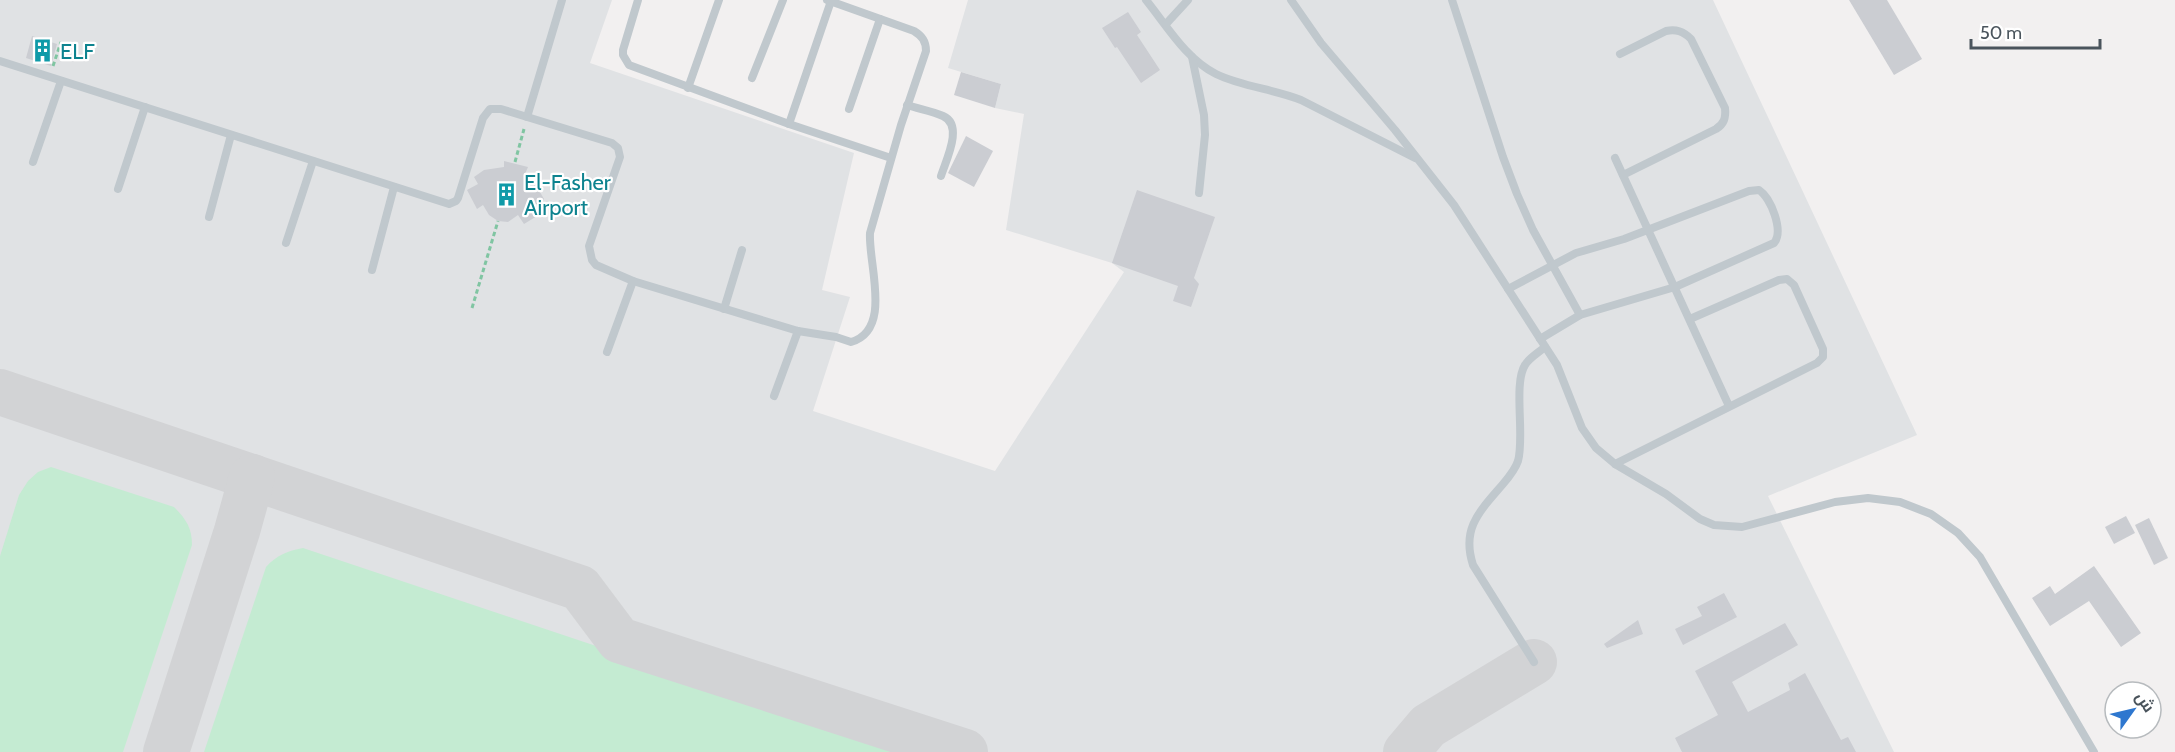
<svg xmlns="http://www.w3.org/2000/svg" width="2175" height="752" font-family="Cabin,Cairo,sans-serif">
<style>
.airport{fill:#e0e2e4}
.green{fill:#c4ebd2}
.lines{fill:none;stroke-linecap:round;stroke-linejoin:round}
.taxiway{stroke:#d2d3d5;stroke-width:46}
.building{fill:#cbcdd2}
.path{stroke:#80c5a2;stroke-width:3;stroke-dasharray:4.5 3;stroke-linecap:butt}
.lane{stroke:#c0c8cd;stroke-width:8}
.labels{text-anchor:middle;stroke-width:4.5;stroke-linejoin:round;paint-order:stroke}
.culture-label{font-size:22px;fill:#0d838f;stroke:#fff;text-anchor:start}
</style>
<rect width="100%" height="100%" fill="#f2f0f0"/>
<!-- airport -->
<path class="airport" d="M0 0H612L590 63 854 153 822 290 850 297 813 411 995 471 1124 272 1112 263 1006 230 1024 114 995 108 1001 84 948 68 968 0H1713L1917 435 1768 496 1894 752H0Z"/>
<!-- green -->
<g class="green">
<path d="M51 467 174 507C186 519 192 528 192 545L123 752H0V556L19 495 28 481 38 472Z"/>
<path d="M303 548 608 650 612 647 934 752H204L266 567C277 555 287 551 303 548Z"/>
</g>
<g class="lines">
<!-- taxiway -->
<g class="taxiway">
<path d="M0 392 580 588 619 640 965 752"/>
<path d="M166 752 237 531 252 477"/>
<path d="M1406 752 1428 726 1534 662"/>
</g>
</g>
<!-- building -->
<g class="building">
<path d="M1849 0H1887L1922 59 1894 75Z"/>
<path d="M1128 12 1141 32 1137 35 1160 70 1141 83 1117 47 1115 48 1102 28Z"/>
<path d="M32 36 57 44 51 66 26 58Z"/>
<path d="M961 72 1001 84 995 108 954 95Z"/>
<path d="M966 136 993 151 974 187 948 173Z"/>
<path d="M504 161 528 167 525 174 533 180 544 199 536 205 542 213 524 224 518 215 508 222 498 221 489 215 483 205 477 209 467 190 478 184 474 177 484 170 504 167Z"/>
<path d="M1137 190 1215 217 1194 278 1199 284 1191 307 1173 301 1178 286 1112 263Z"/>
<path d="M2126 516 2135 533 2114 544 2105 527Z"/>
<path d="M2149 518 2168 558 2154 565 2135 525Z"/>
<path d="M2094 566 2141 633 2121 647 2089 601 2050 626 2032 598 2050 586 2055 594Z"/>
<path d="M1724 593 1737 617 1683 645 1675 629 1702 616 1697 607Z"/>
<path d="M1638 620 1643 634 1607 648 1604 644Z"/>
<path d="M1785 623 1798 645 1732 682 1748 712 1790 690 1788 683 1805 673 1841 740 1848 737 1856 752H1682L1675 738 1718 715 1695 671Z"/>
</g>
<g class="lines">
<!-- path -->
<g class="path">
<path d="M53 66 61 42"/>
<path d="M515 162 524 129"/>
<path d="M472 308 498 221"/>
</g>
<!-- lane -->
<g class="lane">
<path d="M638 0 623 50V55L629 65 789 124 891 158"/>
<path d="M1146 0C1167 26 1186 59 1216 74 1243 87 1274 89 1301 100L1415 158"/>
<path d="M1291 0 1321 43 1395 130 1454 205 1557 365 1582 428 1596 448 1615 464 1666 494 1700 519 1714 525 1742 527 1835 502 1868 498 1900 502 1931 514 1958 533 1980 557 2094 752"/>
<path d="M1452 0 1503 157 1517 194 1533 230 1580 315"/>
<path d="M1166 24 1188 0"/>
<path d="M1620 54 1666 31C1676 29 1683 31 1691 39L1725 108C1726 118 1724 124 1716 129L1623 175"/>
<path d="M1192 57 1204 115 1205 135 1199 193"/>
<path d="M0 61 449 204 456 201 458 198 483 118 490 109H501L612 143 618 148 620 157 589 246 592 260 596 265 633 281 798 331 836 337 851 342C893 330 868 264 870 233L901 125 926 51C926 41 922 36 914 31L827 0"/>
<path d="M752 78 783 0"/>
<path d="M688 88 719 0"/>
<path d="M907 105C919 109 932 111 943 116 964 125 946 160 941 176"/>
<path d="M849 109 880 19"/>
<path d="M527 117 562 0"/>
<path d="M789 124 831 1"/>
<path d="M1615 158 1729 406"/>
<path d="M33 162 61 81"/>
<path d="M118 189 145 107"/>
<path d="M209 217 231 135"/>
<path d="M286 243 313 161"/>
<path d="M372 270 394 187"/>
<path d="M1508 289 1576 253 1624 239 1749 191 1759 190C1771 198 1784 231 1774 243L1675 287 1580 315 1540 339"/>
<path d="M724 309 742 250"/>
<path d="M607 352 633 281"/>
<path d="M774 396 798 331"/>
<path d="M1615 464 1817 363 1823 357V349L1794 285 1787 279 1779 280 1690 319"/>
<path d="M1534 662 1473 565C1461 528 1480 511 1503 484 1509 477 1515 470 1518 461 1525 437 1513 384 1525 365 1529 358 1538 353 1545 347"/>
</g>
</g>
<!-- icons -->
<defs>
<symbol id="building-bare" viewBox="-9 -9 18 18"><path d="M-4-6H4V6H1V3H-1V6H-4ZM-2.5-4.3h1.7v1.8h-1.7ZM.8-4.3h1.7v1.8H.8ZM-2.5-1h1.7V.8h-1.7ZM.8-1h1.7V.8H.8Z" fill="#0f9aa8" stroke="#fff" stroke-width="2.5" paint-order="stroke"/></symbol>
</defs>
<g fill-rule="evenodd">
<use href="#building-bare" x="26" y="34" width="33" height="33"/>
<use href="#building-bare" x="490" y="178" width="33" height="33"/>
</g>
<g class="labels">
<!-- culture labels -->
<g class="culture-label">
<text x="60" y="59">ELF</text>
<text x="524" y="190">El-Fasher<tspan x="524" dy="25">Airport</tspan></text>
</g>
</g>
<!-- north arrow -->
<g transform="translate(2133 710) rotate(56)"><circle r="28" fill="#ffffff" stroke="#b7bbbe" stroke-width="1.5"/>
<path d="M0-4.5L10 22L0 15L-10 22Z" fill="#2e77cf"/>
<text y="-9" font-size="16" font-weight="bold" text-anchor="middle" fill="#4a545c">ش</text>
</g>
<!-- scale -->
<path d="M1971 39v9h129v-9" fill="none" stroke="#4a545c" stroke-width="3"/>
<text x="1980" y="39" font-size="18" fill="#4a545c" stroke="#ffffff" stroke-width="4.5" paint-order="stroke">50 m</text>
</svg>
